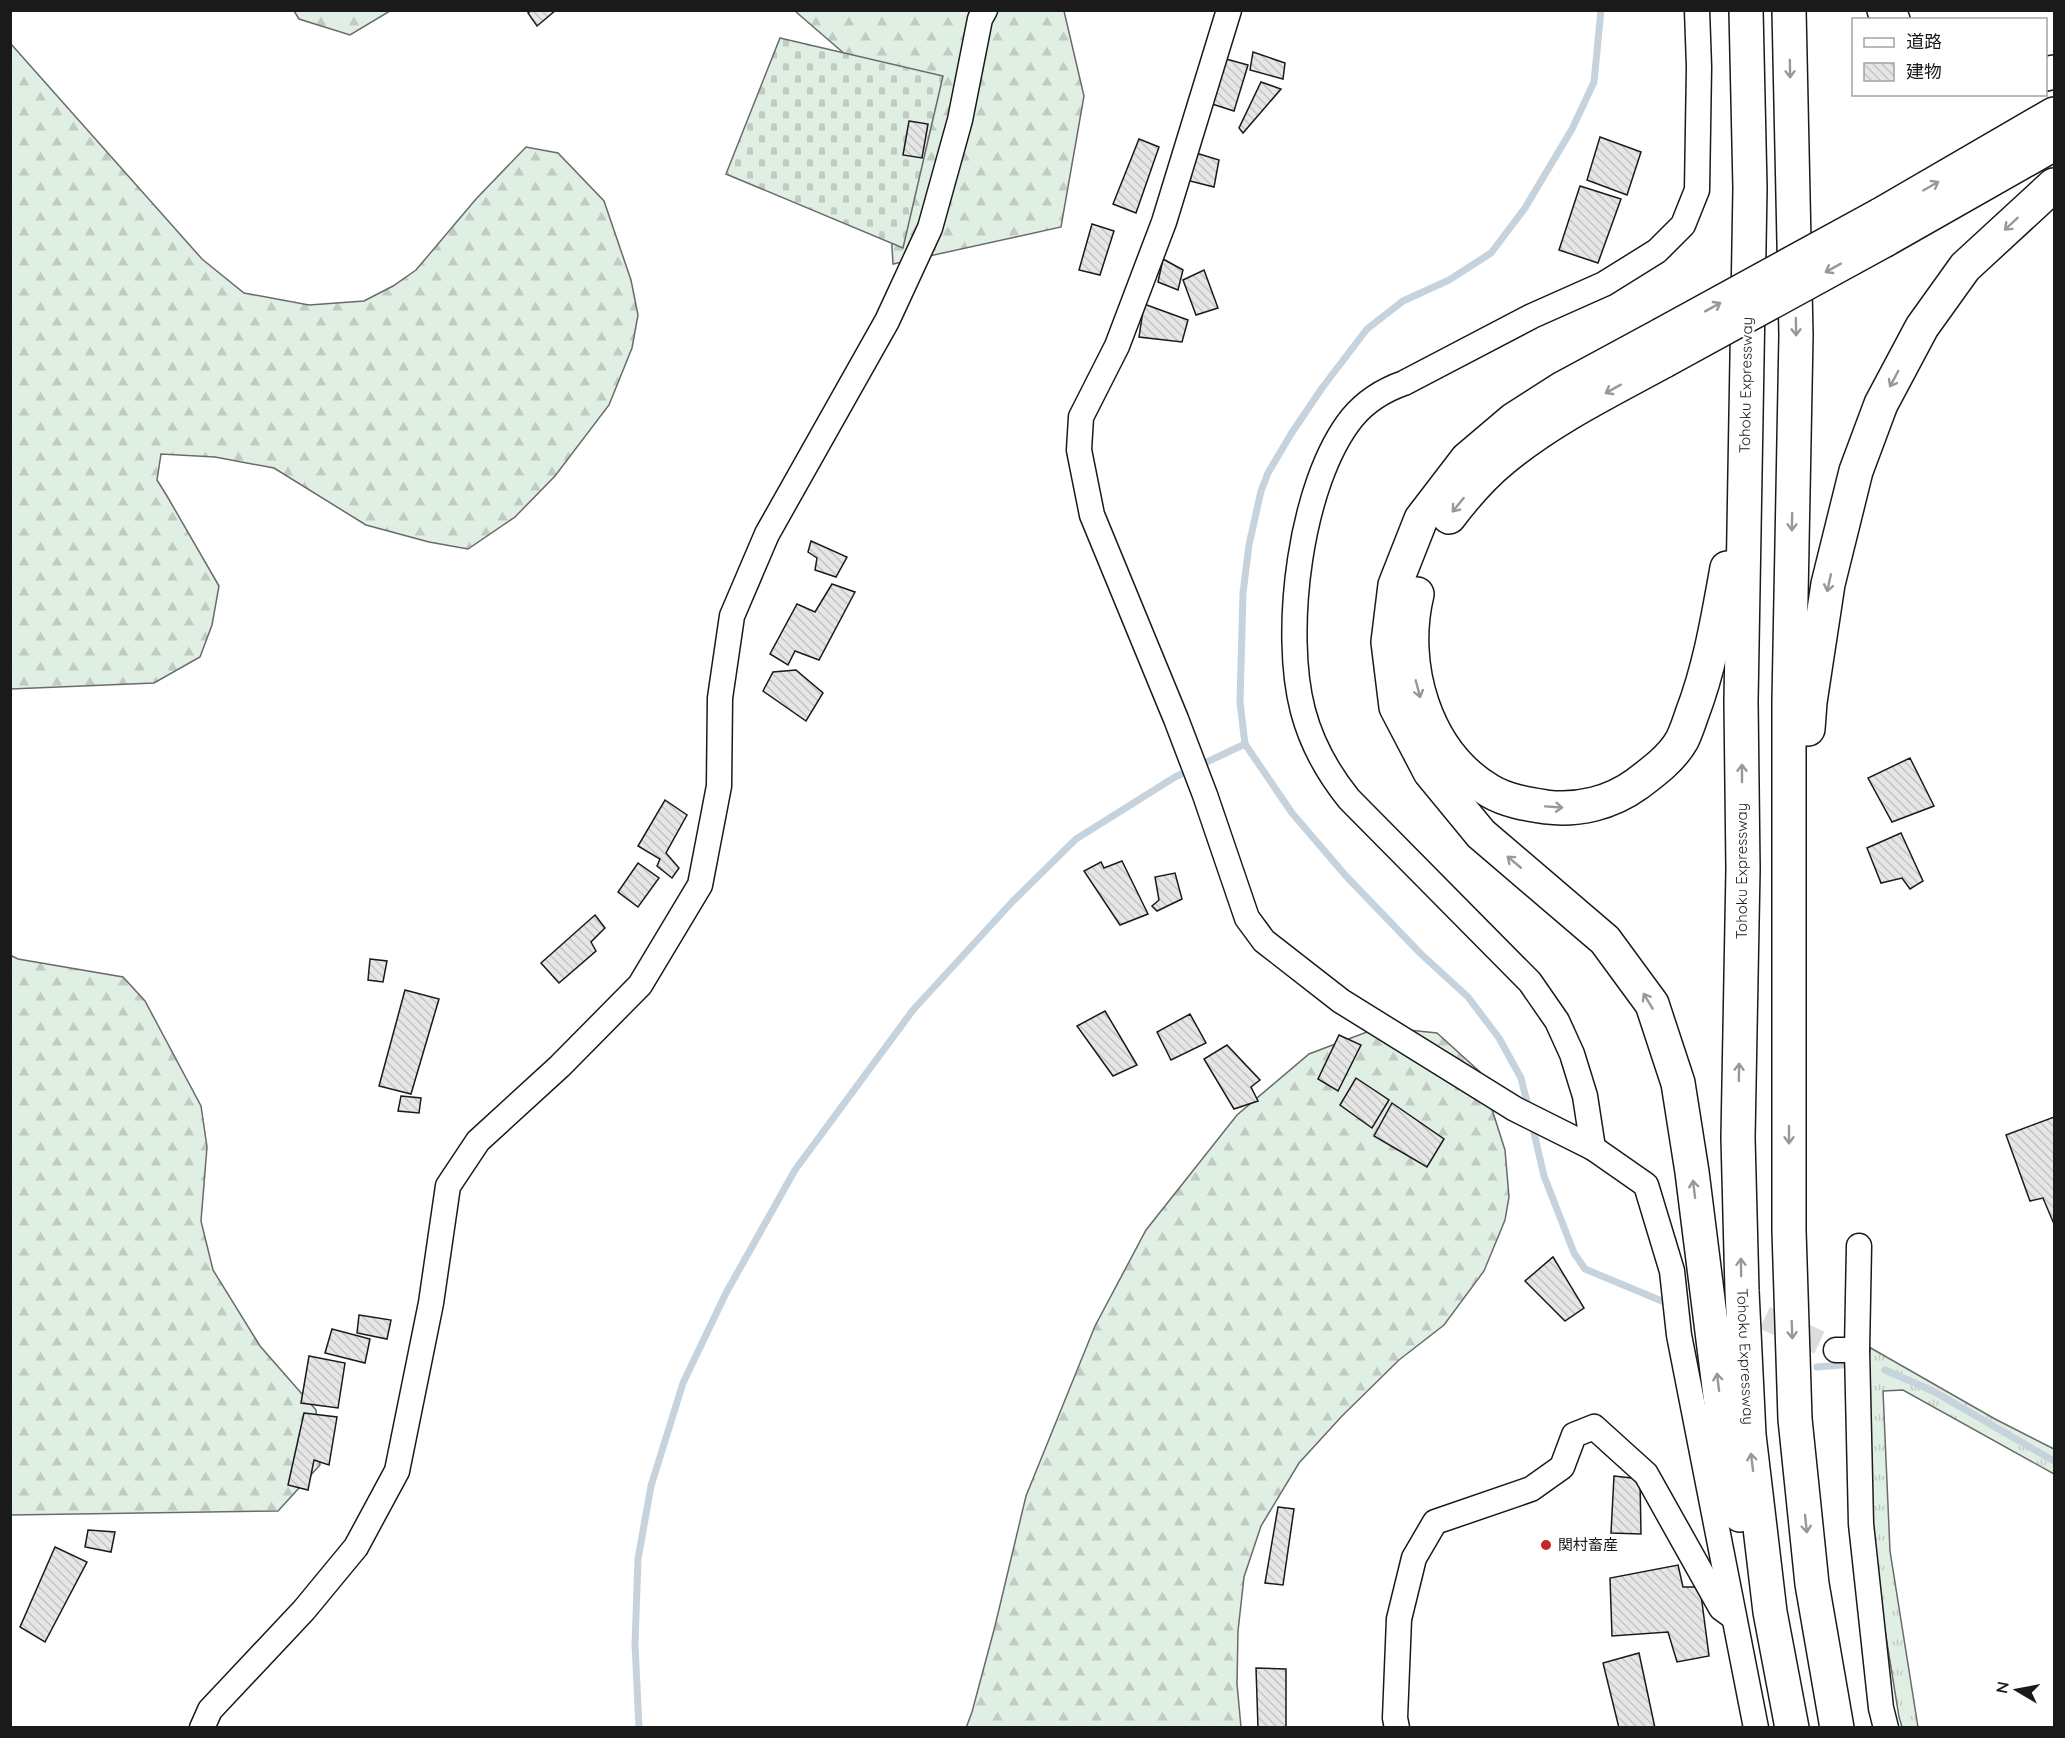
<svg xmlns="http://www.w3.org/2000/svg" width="2065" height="1738" font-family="Quicksand,'Noto Sans JP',sans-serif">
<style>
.grass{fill:url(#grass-tufts);stroke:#6a6a6a;stroke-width:1.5}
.forest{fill:url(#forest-firs);stroke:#6a6a6a;stroke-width:1.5}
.cemetery{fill:url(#cemetery-stones);stroke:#6a6a6a;stroke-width:1.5}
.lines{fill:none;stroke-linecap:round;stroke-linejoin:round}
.stream{stroke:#c6d2dc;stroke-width:7}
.building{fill:url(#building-back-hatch);stroke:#1a1a1a;stroke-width:1.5}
.minor-tunnel{stroke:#ddd;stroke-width:24;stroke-dasharray:24 12;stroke-linecap:butt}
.minor-casing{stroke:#1a1a1a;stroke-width:27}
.highway-casing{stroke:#1a1a1a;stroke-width:36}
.minor{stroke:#fff;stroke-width:24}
.highway{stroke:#fff;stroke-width:33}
.highway-bridge-casing{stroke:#1a1a1a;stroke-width:36;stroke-linecap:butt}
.highway-bridge{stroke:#fff;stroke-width:33}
.oneway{stroke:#989898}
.poi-dot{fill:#c62828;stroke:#fff;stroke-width:2}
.labels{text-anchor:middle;stroke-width:4.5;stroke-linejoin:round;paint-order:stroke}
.street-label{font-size:15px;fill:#1a1a1a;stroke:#fff}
.poi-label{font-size:15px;fill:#1a1a1a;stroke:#fff;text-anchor:start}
</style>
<defs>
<pattern id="grass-tufts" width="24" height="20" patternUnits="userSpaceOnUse" patternTransform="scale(1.5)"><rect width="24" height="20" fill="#e0efe3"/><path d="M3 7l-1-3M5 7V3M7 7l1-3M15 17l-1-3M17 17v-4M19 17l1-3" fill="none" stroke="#c0ccc2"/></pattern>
<pattern id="forest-firs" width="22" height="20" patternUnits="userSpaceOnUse" patternTransform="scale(1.5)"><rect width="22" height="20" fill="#e0efe3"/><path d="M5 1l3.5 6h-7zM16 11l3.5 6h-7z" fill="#c0ccc2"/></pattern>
<pattern id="cemetery-stones" width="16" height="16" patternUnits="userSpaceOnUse" patternTransform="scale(1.5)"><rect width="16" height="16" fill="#e0efe3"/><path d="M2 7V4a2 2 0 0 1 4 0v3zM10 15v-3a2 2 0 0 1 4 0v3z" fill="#c0ccc2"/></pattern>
<pattern id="building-back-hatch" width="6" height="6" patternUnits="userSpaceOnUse" patternTransform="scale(1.5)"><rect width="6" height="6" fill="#e6e6e6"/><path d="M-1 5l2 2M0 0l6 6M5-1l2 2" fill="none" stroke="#c5c5c5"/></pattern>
</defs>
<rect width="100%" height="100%" fill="#fff"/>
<!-- grass -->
<path class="grass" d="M1869 1347 1995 1419 2054 1449V1474L1903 1390 1883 1391 1890 1551 1918 1727H1902L1899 1717 1876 1574 1869 1508Z"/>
<!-- forest -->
<g class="forest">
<path d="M294 11H390L350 35 299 19Z"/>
<path d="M795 11H1064L1084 96 1061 227 893 264 883 87Z"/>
<path d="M11 44 202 259 244 293 309 305 364 301 393 286 416 270 476 199 526 147 558 153 604 201 631 280 638 315 632 348 609 405 555 476 515 517 468 549 429 542 366 525 274 468 215 457 161 454 157 480 167 496 219 586 212 625 200 657 154 683 11 689Z"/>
<path d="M10 955 18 959 123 977 145 1001 201 1106 207 1147 201 1221 213 1270 260 1346 316 1410 320 1465 278 1511 11 1515Z"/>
<path d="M1380 1027 1437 1033 1480 1072 1505 1150 1509 1197 1505 1220 1484 1271 1444 1325 1399 1360 1342 1416 1299 1463 1261 1526 1244 1577 1238 1631 1237 1684 1241 1727 966 1728 972 1712 995 1626 1026 1496 1095 1326 1146 1230 1237 1115 1309 1054Z"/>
</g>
<!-- cemetery -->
<path class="cemetery" d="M780 38 943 76 903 248 726 174Z"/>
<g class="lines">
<!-- stream -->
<g class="stream">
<path d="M1529 1110 1521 1078 1499 1038 1468 997 1421 954 1346 876 1292 813 1245 744 1240 702 1243 593 1249 545 1261 491 1268 473 1291 434 1322 388 1367 329 1403 301 1449 280 1491 253 1525 208 1572 129 1594 82 1601 10"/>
<path d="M1532 1124 1544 1176 1574 1253 1585 1269 1669 1304"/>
<path d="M1817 1367 1842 1365"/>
<path d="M1885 1370 1933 1391 2054 1461"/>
<path d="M639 1728 635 1644 638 1559 651 1486 683 1383 726 1293 795 1170 913 1010 1013 901 1076 839 1175 777 1245 744"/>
</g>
</g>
<!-- building -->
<g class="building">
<path d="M532 10H556L537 26 528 13Z"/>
<path d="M1253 52 1285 63 1283 79 1250 70Z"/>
<path d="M1226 59 1248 65 1234 111 1212 104Z"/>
<path d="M1261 82 1281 89 1243 133 1239 128Z"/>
<path d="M909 121 928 124 922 158 903 155Z"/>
<path d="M1600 137 1641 152 1627 195 1587 180Z"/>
<path d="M1139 139 1159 147 1136 213 1113 204Z"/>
<path d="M1196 153 1219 160 1214 187 1190 181Z"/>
<path d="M1580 186 1621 199 1598 263 1559 250Z"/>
<path d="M1092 224 1114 231 1100 275 1079 270Z"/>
<path d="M1163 259 1183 270 1178 290 1158 282Z"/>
<path d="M1204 270 1218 308 1196 315 1183 280Z"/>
<path d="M1144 304 1188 320 1182 342 1139 337Z"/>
<path d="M811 541 847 557 836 577 815 570 817 558 808 552Z"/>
<path d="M832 584 855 592 819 660 795 651 788 665 770 654 797 604 815 612Z"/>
<path d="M796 670 823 693 806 721 763 691 773 672Z"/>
<path d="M1910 758 1934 806 1892 822 1868 778Z"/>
<path d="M665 800 687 815 666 853 679 868 672 878 657 866 660 859 638 846Z"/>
<path d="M1901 833 1923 881 1910 889 1902 878 1881 883 1867 848Z"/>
<path d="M1122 861 1148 914 1120 925 1084 871 1101 862 1104 868Z"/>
<path d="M638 863 659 878 638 907 618 892Z"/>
<path d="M1175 873 1182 899 1157 911 1152 906 1159 900 1155 877Z"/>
<path d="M595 915 605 928 591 942 596 951 559 983 541 963Z"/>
<path d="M370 959 387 961 383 982 368 980Z"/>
<path d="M405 990 439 999 411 1094 379 1086Z"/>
<path d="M1105 1011 1137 1065 1113 1076 1077 1026Z"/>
<path d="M1190 1014 1206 1043 1171 1060 1157 1032Z"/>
<path d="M1339 1035 1361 1045 1338 1091 1318 1079Z"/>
<path d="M1227 1045 1260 1080 1251 1087 1258 1101 1234 1109 1204 1059Z"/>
<path d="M1356 1078 1389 1100 1372 1128 1340 1105Z"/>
<path d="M401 1096 421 1098 419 1113 398 1111Z"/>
<path d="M1392 1103 1444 1139 1427 1167 1374 1136Z"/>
<path d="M2054 1117V1224L2043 1198 2030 1201 2006 1135Z"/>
<path d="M1553 1257 1584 1308 1565 1321 1525 1281Z"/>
<path d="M359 1315 391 1320 387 1339 357 1333Z"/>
<path d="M332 1329 370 1339 365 1363 325 1353Z"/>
<path d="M309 1356 345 1363 338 1408 301 1403Z"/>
<path d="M304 1413 337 1417 329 1465 314 1460 308 1490 288 1485Z"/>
<path d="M1614 1476 1640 1479 1641 1534 1611 1533Z"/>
<path d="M1278 1507 1294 1509 1283 1585 1265 1583Z"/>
<path d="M88 1530 115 1532 111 1552 85 1547Z"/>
<path d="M55 1547 87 1562 45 1642 20 1627Z"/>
<path d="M1678 1565 1683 1587H1700L1709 1656 1677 1662 1668 1632 1612 1636 1610 1578Z"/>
<path d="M1639 1653 1655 1728H1619L1603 1663Z"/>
<path d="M1256 1668 1286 1669V1728H1258Z"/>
</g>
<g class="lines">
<!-- minor-tunnel -->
<path class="minor-tunnel" d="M1732 1303 1836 1350"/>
<defs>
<g id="minor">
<path d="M1229 10 1164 222 1117 346 1081 417 1079 450 1092 515 1176 719 1205 795 1247 918 1264 941 1341 1001 1515 1109 1593 1148 1646 1185 1672 1271 1679 1335 1756 1728"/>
<path d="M1593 1148 1585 1096 1572 1054 1557 1021 1530 982 1349 799C1328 773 1312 745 1303 711 1282 632 1300 483 1352 418 1366 401 1384 390 1404 383L1532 316 1604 284 1657 251 1683 225 1697 190 1699 67 1697 10"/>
<path d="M1859 1246 1857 1350 1861 1524 1881 1708 1886 1728"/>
<path d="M1836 1350H1857"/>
<path d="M202 1728 210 1710 304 1610 356 1547 397 1471 431 1303 448 1186 478 1141 560 1066 640 985 700 885 719 786 720 698 732 616 767 534 887 321 930 228 960 120 980 19 985 10"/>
<path d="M1397 1728 1395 1718 1399 1619 1414 1558 1435 1522 1531 1489 1562 1467 1574 1435 1594 1427 1646 1474 1721 1608 1732 1616"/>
</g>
<g id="highway">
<path id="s1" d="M1746 10 1750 188 1741 701 1743 869 1738 1138 1742 1291 1749 1435 1770 1612 1792 1728"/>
<path d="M1789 10 1796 335 1789 701V1231L1795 1419 1812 1584 1837 1728"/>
<path d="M1884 10 1893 20"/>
<path d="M2046 74 2054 72"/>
<path d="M1880 215 2054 114"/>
<path d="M1885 240 2054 144"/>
<path d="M1661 335 1563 388 1513 420 1467 459 1421 519 1395 585 1388 642 1396 707 1430 772 1481 834 1605 940 1652 1004 1678 1083 1692 1172 1729 1467 1740 1515"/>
<path d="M1449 517C1465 496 1482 476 1503 459 1551 419 1609 391 1664 361"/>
<path d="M1417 594C1400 664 1424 752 1490 791 1507 801 1527 804 1546 807 1578 811 1611 803 1637 784 1653 772 1672 758 1682 740 1686 732 1689 723 1692 714 1710 667 1718 618 1727 568"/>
<path d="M1808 729 1810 702 1828 584 1856 471 1881 404 1922 327 1965 267 2054 185"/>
</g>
</defs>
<!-- minor casing -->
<use href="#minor" class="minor-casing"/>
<!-- highway casing -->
<use href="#highway" class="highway-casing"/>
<!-- minor -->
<use href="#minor" class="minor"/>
<!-- highway -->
<use href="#highway" class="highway"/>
<defs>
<g id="highway-bridge">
<path d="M1661 335 1880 215"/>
<path d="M1664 361 1885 240"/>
</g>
</defs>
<!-- highway-bridge casing -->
<use href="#highway-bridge" class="highway-bridge-casing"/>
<!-- highway-bridge -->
<use href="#highway-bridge" class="highway-bridge"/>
</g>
<!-- one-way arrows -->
<defs><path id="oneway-shaft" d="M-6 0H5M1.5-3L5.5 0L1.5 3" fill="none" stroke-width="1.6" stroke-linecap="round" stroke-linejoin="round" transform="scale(1.5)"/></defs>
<g class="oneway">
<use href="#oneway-shaft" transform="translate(1790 69) rotate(89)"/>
<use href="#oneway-shaft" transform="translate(1931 186) rotate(-30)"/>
<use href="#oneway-shaft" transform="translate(2011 224) rotate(137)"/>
<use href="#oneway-shaft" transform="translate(1833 268) rotate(151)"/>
<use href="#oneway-shaft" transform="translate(1713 307) rotate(-29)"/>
<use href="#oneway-shaft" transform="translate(1796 327) rotate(89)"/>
<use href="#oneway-shaft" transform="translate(1894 379) rotate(118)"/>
<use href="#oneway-shaft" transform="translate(1613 389) rotate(151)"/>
<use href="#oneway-shaft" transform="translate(1458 505) rotate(129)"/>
<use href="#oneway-shaft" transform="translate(1792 522) rotate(91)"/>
<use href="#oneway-shaft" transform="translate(1829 583) rotate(102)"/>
<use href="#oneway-shaft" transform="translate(1418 689) rotate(75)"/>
<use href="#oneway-shaft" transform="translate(1742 773) rotate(-90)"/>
<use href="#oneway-shaft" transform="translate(1554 807) rotate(4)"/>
<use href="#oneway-shaft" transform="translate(1514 862) rotate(-140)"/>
<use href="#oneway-shaft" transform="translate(1648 1001) rotate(-121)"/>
<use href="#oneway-shaft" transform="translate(1739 1072) rotate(-89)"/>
<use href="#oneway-shaft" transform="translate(1789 1135) rotate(90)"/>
<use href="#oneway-shaft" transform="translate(1694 1189) rotate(-97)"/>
<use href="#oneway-shaft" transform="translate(1741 1267) rotate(-91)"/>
<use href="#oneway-shaft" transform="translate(1792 1330) rotate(88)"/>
<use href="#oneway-shaft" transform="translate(1718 1382) rotate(-97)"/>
<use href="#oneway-shaft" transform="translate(1752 1462) rotate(-97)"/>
<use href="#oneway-shaft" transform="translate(1806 1524) rotate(84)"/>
</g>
<!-- markers -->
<circle class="poi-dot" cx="1546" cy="1545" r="6"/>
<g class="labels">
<!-- street labels -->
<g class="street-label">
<text transform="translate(1746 385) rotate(-89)" y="5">Tohoku Expressway</text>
<text transform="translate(1742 871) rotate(-90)" y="5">Tohoku Expressway</text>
<text dy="5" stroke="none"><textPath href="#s1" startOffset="1347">Tohoku Expressway</textPath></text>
</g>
<!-- poi labels -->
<g class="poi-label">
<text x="1558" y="1550">関村畜産</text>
</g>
</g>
<!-- border -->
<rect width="2065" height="1738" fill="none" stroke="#1a1a1a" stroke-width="24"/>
<!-- legend -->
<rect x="1852" y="18" width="195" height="78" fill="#ffffff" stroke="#a3a3a3" stroke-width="1.5"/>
<rect x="1864" y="38" width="30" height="9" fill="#ffffff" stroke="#a3a3a3" stroke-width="1.5"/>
<text x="1906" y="48" font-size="18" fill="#1a1a1a">道路</text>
<rect x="1864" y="63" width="30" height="18" fill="url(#building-back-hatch)" stroke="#a3a3a3" stroke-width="1.5"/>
<text x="1906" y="78" font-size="18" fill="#1a1a1a">建物</text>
<!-- north arrow -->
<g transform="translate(2017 1690) rotate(280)" stroke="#ffffff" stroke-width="4.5" paint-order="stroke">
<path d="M0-4.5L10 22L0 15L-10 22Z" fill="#1a1a1a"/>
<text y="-9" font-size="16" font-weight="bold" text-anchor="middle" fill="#1a1a1a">N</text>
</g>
</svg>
